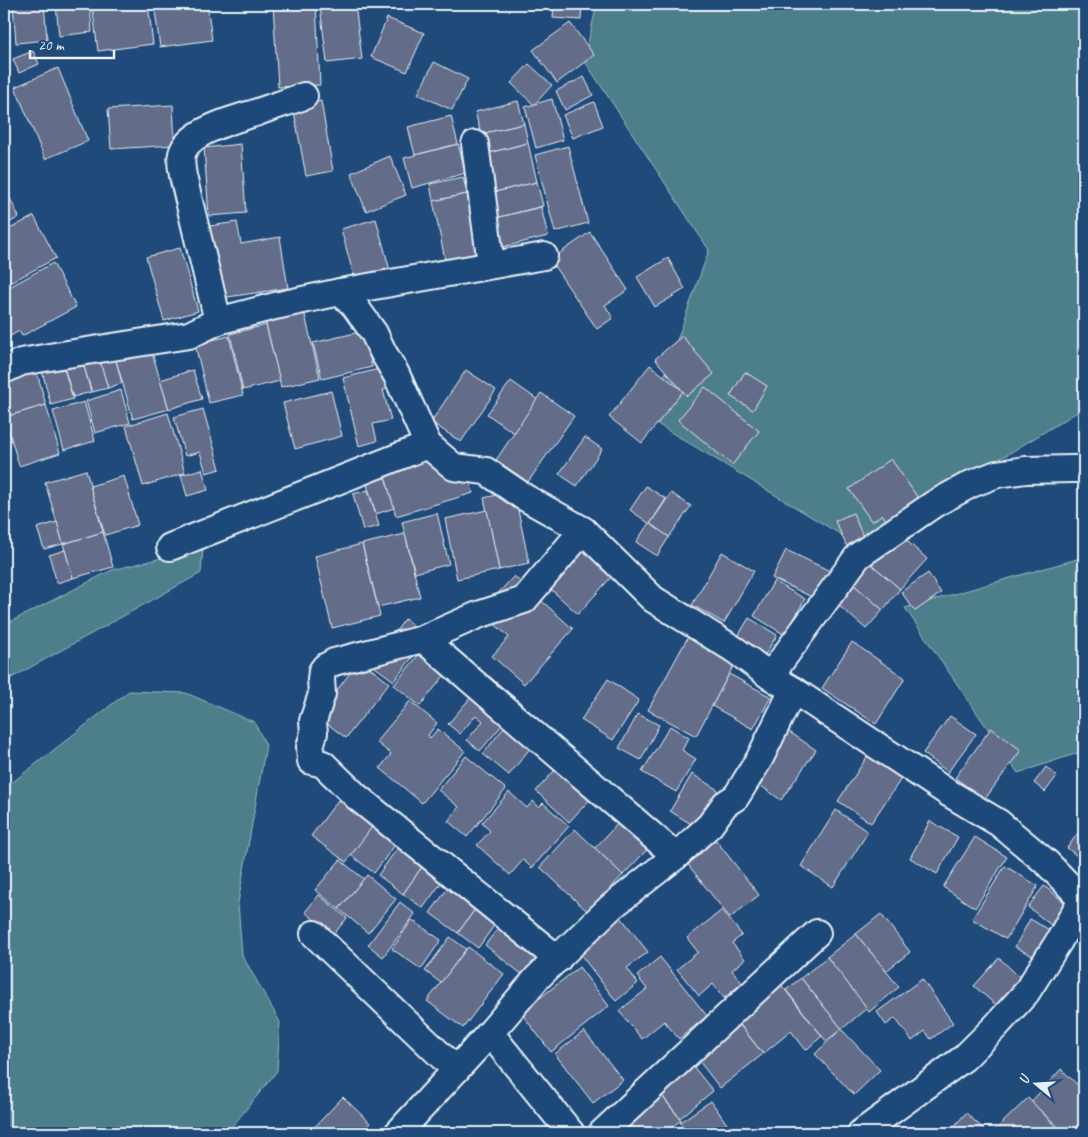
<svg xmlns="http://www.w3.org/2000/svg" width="1088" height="1137" font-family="Caveat,sans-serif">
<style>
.green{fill:#4e7f8a;stroke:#9bb8c1}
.building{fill:#646c88;stroke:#e8f1f8}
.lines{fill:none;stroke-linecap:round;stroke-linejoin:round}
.street-casing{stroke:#e8f1f8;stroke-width:30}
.street{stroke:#1f4a7a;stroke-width:26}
</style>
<rect width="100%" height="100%" fill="#1f4a7a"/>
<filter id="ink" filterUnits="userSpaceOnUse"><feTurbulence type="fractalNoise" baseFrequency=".02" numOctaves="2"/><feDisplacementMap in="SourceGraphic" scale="10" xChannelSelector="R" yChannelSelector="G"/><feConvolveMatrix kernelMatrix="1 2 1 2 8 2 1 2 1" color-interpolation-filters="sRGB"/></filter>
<g filter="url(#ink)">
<!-- green -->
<g class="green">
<path d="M597 4H1084V408L858 545 649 419 709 250 584 60Z"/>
<path d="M203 548 201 573 4 682V625L112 570Z"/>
<path d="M1084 557V751L1018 773 905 608Z"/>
<path d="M129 691 186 693 254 722 266 745 238 903 242 955 280 1022 277 1071 227 1133H4V784L9 785Z"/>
</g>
<!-- building -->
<g class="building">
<path d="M13 4H44L47 40 16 43Z"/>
<path d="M56 4H90L92 32 59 36Z"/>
<path d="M92 4H148L153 44 98 51Z"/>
<path d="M154 4H207L212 40 160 47Z"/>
<path d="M273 4H316L320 85 278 87Z"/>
<path d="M336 4H355L362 59 327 63 320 6Z"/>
<path d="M554 4H582L581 20 553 18Z"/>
<path d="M387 18 424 33 407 72 371 57Z"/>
<path d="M570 23 594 55 557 83 533 50Z"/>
<path d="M33 51 39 64 19 73 13 59Z"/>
<path d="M4 62 9 74 4 77Z"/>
<path d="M434 62 468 79 452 110 418 94Z"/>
<path d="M529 64 552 85 534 105 511 83Z"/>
<path d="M58 68 88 141 45 159 15 87Z"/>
<path d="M584 77 593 95 565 110 556 91Z"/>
<path d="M552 99 563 140 536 148 525 107Z"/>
<path d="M321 101 333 171 306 176 293 106Z"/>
<path d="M518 101 524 124 481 134 475 112Z"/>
<path d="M594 102 603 126 573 138 563 115Z"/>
<path d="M173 105 175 145 111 149 108 109Z"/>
<path d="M451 116 458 144 415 155 408 127Z"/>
<path d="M524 124 528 143 481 155 476 135Z"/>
<path d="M528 143 537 182 491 193 481 155Z"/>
<path d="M241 144 246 213 209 216 204 148Z"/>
<path d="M458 144 466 173 412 188 404 158Z"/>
<path d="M568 146 588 223 555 232 535 155Z"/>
<path d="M390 156 406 195 366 211 351 173Z"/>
<path d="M463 177 467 194 433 201 430 184Z"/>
<path d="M537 182 543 206 496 218 491 193Z"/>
<path d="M6 190 19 217 4 226V191Z"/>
<path d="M467 194 479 253 445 260 433 201Z"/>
<path d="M541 207 548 236 503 247 496 218Z"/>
<path d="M34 216 56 258 4 286V232Z"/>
<path d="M376 219 391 274 356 284 341 229Z"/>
<path d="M237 222 241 244 280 237 288 288 221 298 210 226Z"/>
<path d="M590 232 628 290 605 305 613 318 597 329 550 260Z"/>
<path d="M180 248 198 311 164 321 146 257Z"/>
<path d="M668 258 685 289 655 307 637 277Z"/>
<path d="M53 263 76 307 22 336 19 331 4 340V290Z"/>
<path d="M304 311 320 378 281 387 265 320Z"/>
<path d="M266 325 280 381 243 390 230 334Z"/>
<path d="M364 331 372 367 322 379 313 343Z"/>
<path d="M229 336 243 395 209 403 195 344Z"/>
<path d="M682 336 714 374 687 396 655 359Z"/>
<path d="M150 346 169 409 133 419 115 357Z"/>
<path d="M99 356 108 388 92 392 82 361Z"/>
<path d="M115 357 122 383 108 388 100 361Z"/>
<path d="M82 359 91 392 73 397 63 364Z"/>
<path d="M63 365 73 399 51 405 42 371Z"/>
<path d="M650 365 683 391 642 443 609 417Z"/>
<path d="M387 367 392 388 383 390 391 420 373 424 377 441 359 446 343 378Z"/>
<path d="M36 369 46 405 5 417 4 414V378Z"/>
<path d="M193 370 202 399 169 409 160 380Z"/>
<path d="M466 370 496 390 461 442 431 422Z"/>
<path d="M745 372 767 386 753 410 730 396Z"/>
<path d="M511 381 538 400 514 433 487 414Z"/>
<path d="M705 387 759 431 732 465 678 420Z"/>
<path d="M121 390 130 423 95 433 86 401Z"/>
<path d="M331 391 342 436 295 449 283 403Z"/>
<path d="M541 393 574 416 528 482 496 460Z"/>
<path d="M84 402 95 441 64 450 53 411Z"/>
<path d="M46 405 60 453 19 466 5 417Z"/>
<path d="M203 409 220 469 206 473 200 452 185 456 174 417Z"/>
<path d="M168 413 185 473 143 486 126 426Z"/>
<path d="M585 437 602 449 577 486 559 474Z"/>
<path d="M438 447 465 463 473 493 396 516 381 463Z"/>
<path d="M4 454 8 470 4 471Z"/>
<path d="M891 459 918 498 908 505 913 513 892 528 882 514 872 522 849 489Z"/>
<path d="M202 469 208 490 187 496 181 475Z"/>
<path d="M383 469 394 508 376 514 364 475Z"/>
<path d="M86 470 103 532 63 544 45 482Z"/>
<path d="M124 476 138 525 105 535 90 486Z"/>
<path d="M646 486 666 499 650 524 630 510Z"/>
<path d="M368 490 379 526 363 530 353 494Z"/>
<path d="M514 491 529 563 499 570 484 498Z"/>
<path d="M671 493 691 506 669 537 650 524Z"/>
<path d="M487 510 499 570 457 579 445 519Z"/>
<path d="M437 513 449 564 415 573 402 522Z"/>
<path d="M853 513 867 546 850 553 835 521Z"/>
<path d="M57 522 63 544 44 549 37 528Z"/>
<path d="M649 523 669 537 657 556 636 542Z"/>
<path d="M103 532 113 567 73 578 63 544Z"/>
<path d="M897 532 927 559 900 589 870 563Z"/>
<path d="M405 534 420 597 378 607 362 544Z"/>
<path d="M362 544 380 616 332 628 315 556Z"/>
<path d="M580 544 613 575 578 614 544 583Z"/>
<path d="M65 550 73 578 57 583 49 555Z"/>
<path d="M786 550 830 571 816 599 772 578Z"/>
<path d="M722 552 754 571 724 623 692 605Z"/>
<path d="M870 563 900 589 883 610 853 584Z"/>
<path d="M928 573 941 593 915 611 901 592Z"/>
<path d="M514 576 573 629 524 684 492 656 509 637 481 612Z"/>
<path d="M774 581 805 599 785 635 754 616Z"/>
<path d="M853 584 883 610 866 629 836 603Z"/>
<path d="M749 618 777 635 763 658 735 641Z"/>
<path d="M405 619 428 637 394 681 371 664Z"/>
<path d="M689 635 736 661 696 736 648 710Z"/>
<path d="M429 642 455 662 420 706 394 685Z"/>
<path d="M852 642 905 678 876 724 822 688Z"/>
<path d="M360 660 389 683 346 738 317 716Z"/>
<path d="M729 674 771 697 753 729 712 706Z"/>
<path d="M489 676 521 703 480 751 467 740 483 721 476 715 460 734 448 724Z"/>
<path d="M608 679 639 700 613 740 581 720Z"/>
<path d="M410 701 437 723 428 735 430 738 438 729 465 751 422 803 380 768 391 754 376 742Z"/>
<path d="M520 707 546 728 509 775 483 754Z"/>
<path d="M638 714 659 725 641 760 619 748Z"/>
<path d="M950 716 976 734 948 772 923 753Z"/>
<path d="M670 726 689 738 682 750 696 759 676 792 642 772Z"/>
<path d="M991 728 1021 750 985 799 955 778Z"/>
<path d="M788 731 816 750 781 800 754 781Z"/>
<path d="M573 750 607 781 569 822 536 791Z"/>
<path d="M869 754 903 776 871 823 838 801Z"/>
<path d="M466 756 506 789 467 837 448 821 459 807 438 790Z"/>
<path d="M1046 767 1057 776 1045 792 1034 783Z"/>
<path d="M692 774 718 790 696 827 670 811Z"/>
<path d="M348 787 383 813 346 862 311 836Z"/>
<path d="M509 792 527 808 533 801 539 807 543 803 569 826 532 868 523 860 510 875 477 845 490 831 482 823Z"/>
<path d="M635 805 664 832 623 875 595 848Z"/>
<path d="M836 810 868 832 833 887 801 866Z"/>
<path d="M930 821 958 837 937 874 910 858Z"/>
<path d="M1084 825V868L1078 864 1081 859 1067 848Z"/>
<path d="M372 827 395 845 374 873 351 855Z"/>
<path d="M575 829 623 875 588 912 540 867Z"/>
<path d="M975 837 1007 857 975 908 943 887Z"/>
<path d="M715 839 759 895 730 918 686 862Z"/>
<path d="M399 846 424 864 403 894 378 875Z"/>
<path d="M340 860 364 879 339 909 315 890Z"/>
<path d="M424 864 444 879 423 908 403 894Z"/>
<path d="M1005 866 1038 886 1006 939 972 919Z"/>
<path d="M458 874 486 894 458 933 430 913Z"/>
<path d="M367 875 396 899 368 933 339 909Z"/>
<path d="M1044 886 1072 908 1056 929 1028 907Z"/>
<path d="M486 894 506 909 478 948 458 933Z"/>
<path d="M319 895 347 918 333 935 305 912Z"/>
<path d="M400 902 415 914 383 957 368 945Z"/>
<path d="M514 908 553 938 524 976 485 945Z"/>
<path d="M722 910 742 935 732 943 745 959 732 970 742 983 724 998 713 984 699 996 677 969 698 952 687 938Z"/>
<path d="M881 914 910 952 886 971 856 934Z"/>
<path d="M620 916 648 952 627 968 638 983 616 1001 577 950Z"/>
<path d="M1030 919 1053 932 1039 959 1015 947Z"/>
<path d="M412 920 441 940 421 969 392 949Z"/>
<path d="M856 934 899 987 869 1012 827 957Z"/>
<path d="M450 937 466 949 441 983 425 971Z"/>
<path d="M468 947 504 974 463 1028 427 1001Z"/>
<path d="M660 957 707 1016 679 1039 664 1021 642 1039 619 1011 647 989 637 976Z"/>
<path d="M827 957 867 1008 842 1029 801 978Z"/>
<path d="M999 958 1028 985 1004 1012 974 986Z"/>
<path d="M579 967 609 1006 551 1052 521 1013Z"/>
<path d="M801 978 842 1029 826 1041 786 990Z"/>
<path d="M922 979 953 1023 931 1039 925 1031 912 1041 895 1018 886 1025 877 1012Z"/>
<path d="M778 981 822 1036 806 1050 791 1031 763 1054 734 1017Z"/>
<path d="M731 1014 763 1054 720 1088 689 1048Z"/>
<path d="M841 1029 880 1070 854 1095 815 1054Z"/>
<path d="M584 1031 623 1080 593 1103 555 1054Z"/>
<path d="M684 1055 713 1091 680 1118 650 1081Z"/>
<path d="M1061 1069 1084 1091V1133H1065L1031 1102Z"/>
<path d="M650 1081 681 1120 664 1133H622L608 1116Z"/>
<path d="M343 1097 370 1123 360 1133H309Z"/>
<path d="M1028 1098 1062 1133H996L994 1131Z"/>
<path d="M711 1101 733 1133H687L680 1122Z"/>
<path d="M966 1113 988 1133H948Z"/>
</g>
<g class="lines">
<defs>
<g id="street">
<path d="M475 144 491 264"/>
<path d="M340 292 544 256"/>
<path d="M218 321 183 176C182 168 179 158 184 149 194 130 235 119 255 113 271 107 288 102 304 96"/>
<path d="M4 370 21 362 61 355 189 335 218 321 275 306 340 292 354 305 374 333 383 352 396 374 428 445 454 467 486 471 524 497 583 530 653 599 735 650 770 676 793 690 947 792 999 823 1047 863 1084 901"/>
<path d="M170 547 428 445"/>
<path d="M423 639 676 856"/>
<path d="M770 676 858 556 934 504 971 484 997 474 1026 470 1072 469H1084"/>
<path d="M314 934 456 1070"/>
<path d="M558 959 357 797 323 764 311 761 310 747 314 733 313 721 322 694 321 679 322 671 325 667 334 662 423 639 478 615 524 600 583 530"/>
<path d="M490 1033 571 1133"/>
<path d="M398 1133 490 1033 537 978 611 907 676 856 710 825 725 804 736 797 760 758 793 690"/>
<path d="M602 1133 817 933"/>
<path d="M861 1133 964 1058 996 1026 1026 993 1059 941 1082 899"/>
</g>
</defs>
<!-- street casing -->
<use href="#street" class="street-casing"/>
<!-- street -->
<use href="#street" class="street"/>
</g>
</g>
<!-- margin -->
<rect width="1088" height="1137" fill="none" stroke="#1f4a7a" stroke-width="20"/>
<rect x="10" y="10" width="1068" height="1117" fill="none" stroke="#e8f1f8" stroke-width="2" filter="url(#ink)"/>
<!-- north arrow -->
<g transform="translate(1036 1084) rotate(288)" stroke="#1f4a7a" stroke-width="4" paint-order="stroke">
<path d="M0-4L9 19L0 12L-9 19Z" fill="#e8f1f8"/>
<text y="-8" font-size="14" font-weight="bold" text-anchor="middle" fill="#e8f1f8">U</text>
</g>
<!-- scale -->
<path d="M30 50v8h84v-8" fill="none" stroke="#e8f1f8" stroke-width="2.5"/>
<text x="38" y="50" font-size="15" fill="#e8f1f8" stroke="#1f4a7a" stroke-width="4" paint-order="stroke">20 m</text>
</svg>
